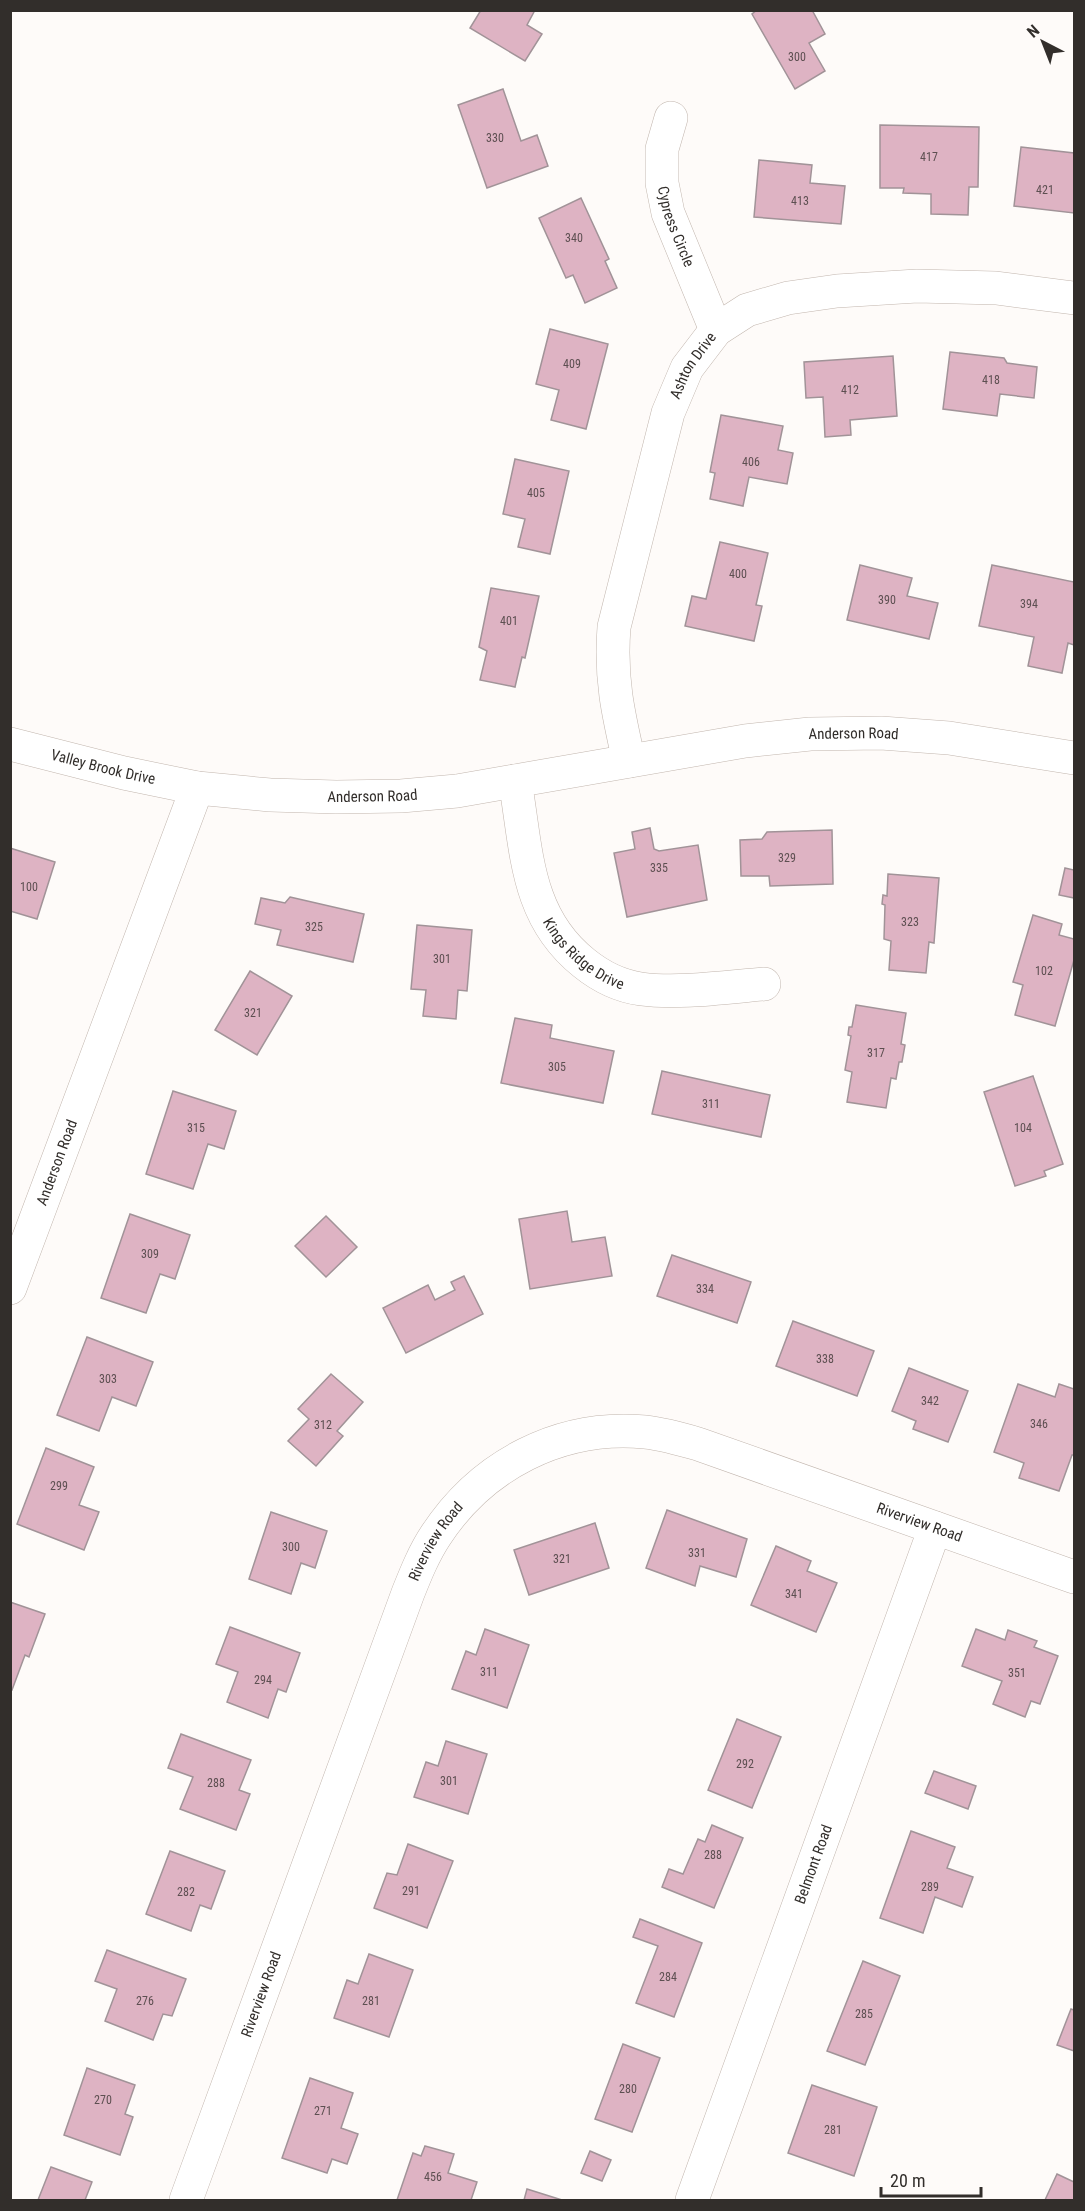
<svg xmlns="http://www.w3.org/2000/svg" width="1085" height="2211" font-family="'Roboto Condensed',sans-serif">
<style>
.building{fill:#deb3c3;stroke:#a19398;stroke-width:1.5}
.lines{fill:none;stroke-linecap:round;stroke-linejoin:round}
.minor-casing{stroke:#c2b6ae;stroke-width:34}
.minor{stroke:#fff;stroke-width:33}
.labels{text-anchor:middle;stroke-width:5;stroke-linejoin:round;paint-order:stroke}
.number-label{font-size:12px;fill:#5d4f51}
.street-label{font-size:15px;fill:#322e2b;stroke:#fefbf9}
</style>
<rect width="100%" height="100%" fill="#fefbf9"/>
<!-- building -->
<g class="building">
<path d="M481 10H535L527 25 542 34 525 61 470 28Z"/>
<path d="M757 10H812L825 34 809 43 825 71 795 89 752 14Z"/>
<path d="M503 89 521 141 537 135 548 166 487 188 458 105Z"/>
<path d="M880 125 979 127 978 187H969L968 215 931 214V194L903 193 904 188H880Z"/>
<path d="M1021 147 1074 153V213L1014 206Z"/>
<path d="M759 160 812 165 810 183 845 186 841 224 754 217Z"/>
<path d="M581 198 609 259 605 261 617 288 585 303 573 275 566 278 539 218Z"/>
<path d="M550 329 608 344 586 429 551 420 559 390 536 384Z"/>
<path d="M950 352 1004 358 1007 363 1037 367 1034 398 1000 394 997 416 943 409Z"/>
<path d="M893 356 897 416 850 420 851 435 825 437 823 397 806 398 804 362Z"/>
<path d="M721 415 783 426 778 450 793 453 787 484 749 477 743 506 710 499 715 473 710 472Z"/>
<path d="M515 459 569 471 550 554 518 547 525 519 503 514Z"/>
<path d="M720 542 768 553 756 605 762 606 754 641 685 626 692 596 706 599Z"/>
<path d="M860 565 912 578 907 596 938 603 929 639 847 620Z"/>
<path d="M992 565 1074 582V645L1068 643 1062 673 1028 666 1034 637 979 626Z"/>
<path d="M491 588 539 596 525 658 522 657 515 687 480 680 487 651 479 647Z"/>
<path d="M650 828 654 849 659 851 698 845 707 900 627 917 614 853 635 849 632 832Z"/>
<path d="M832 830 833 884 770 886 769 876H741L740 840 762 839 767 832Z"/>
<path d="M10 848 55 862 37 919 10 911Z"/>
<path d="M1065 868 1074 870V898L1059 895Z"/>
<path d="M888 874 939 878 934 943 929 942 926 973 889 970 891 941 884 939 885 905 882 904 883 895 887 896Z"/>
<path d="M290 897 364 914 353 962 277 945 281 930 255 924 261 898 285 903Z"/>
<path d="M1033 915 1062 924 1059 935 1074 939V960L1055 1026 1015 1015 1023 985 1013 982Z"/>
<path d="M417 925 472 930 467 991 458 990 456 1019 423 1016 426 990 411 989Z"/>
<path d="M250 971 292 996 257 1055 215 1030Z"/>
<path d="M856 1005 906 1013 901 1044 905 1045 902 1062H899L896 1079 891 1078 886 1108 847 1102 852 1072 845 1070 851 1036 848 1035 849 1027H852Z"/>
<path d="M515 1018 552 1025 550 1038 614 1051 603 1103 501 1083Z"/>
<path d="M662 1071 770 1095 761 1137 652 1114Z"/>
<path d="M1033 1076 1063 1164 1044 1171 1046 1176 1015 1186 984 1092Z"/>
<path d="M173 1091 236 1111 224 1149 208 1144 193 1189 146 1174Z"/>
<path d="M567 1211 572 1242 605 1237 612 1276 530 1289 519 1219Z"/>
<path d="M130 1214 190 1235 175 1279 160 1274 146 1313 101 1298Z"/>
<path d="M326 1216 357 1247 326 1277 295 1246Z"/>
<path d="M672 1255 751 1282 737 1323 657 1296Z"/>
<path d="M464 1276 483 1314 406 1353 383 1308 428 1285 435 1300 455 1290 451 1282Z"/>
<path d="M793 1321 874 1351 857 1396 776 1366Z"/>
<path d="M87 1337 153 1362 136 1406 112 1397 99 1431 57 1415Z"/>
<path d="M909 1368 968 1391 948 1442 913 1429 916 1421 892 1411Z"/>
<path d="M331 1374 363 1402 337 1431 343 1436 316 1466 288 1441 309 1419 298 1409Z"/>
<path d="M1018 1384 1055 1397 1059 1384 1074 1389V1455H1072L1059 1491 1019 1478 1024 1463 994 1452Z"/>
<path d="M46 1448 94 1467 79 1505 99 1512 84 1550 17 1524Z"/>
<path d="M667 1510 747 1539 736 1577 700 1566 695 1586 646 1568Z"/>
<path d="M271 1512 327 1531 315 1568 301 1563 291 1594 249 1579Z"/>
<path d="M595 1523 609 1568 529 1595 514 1550Z"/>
<path d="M776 1546 811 1561 807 1571 837 1583 816 1632 751 1605Z"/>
<path d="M10 1602 45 1614 29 1657 25 1655 12 1690 10 1689Z"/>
<path d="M230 1627 300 1653 286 1692 278 1689 268 1718 227 1702 238 1672 216 1664Z"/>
<path d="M485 1629 529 1645 507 1708 452 1689 466 1651 476 1655Z"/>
<path d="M976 1629 1005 1640 1008 1630 1037 1641 1034 1647 1058 1656 1040 1704 1031 1701 1025 1717 993 1704 1002 1681 962 1666Z"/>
<path d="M737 1719 781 1737 752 1808 708 1790Z"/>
<path d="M181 1734 251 1760 239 1790 250 1794 236 1830 180 1809 193 1777 168 1768Z"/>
<path d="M446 1741 487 1754 468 1814 414 1797 426 1762 438 1766Z"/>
<path d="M934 1771 976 1786 968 1809 925 1793Z"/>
<path d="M712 1825 743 1838 714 1908 662 1887 669 1869 683 1874 698 1839 705 1842Z"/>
<path d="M911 1831 955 1847 947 1868 973 1877 962 1907 935 1897 923 1933 880 1918Z"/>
<path d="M408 1844 453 1861 427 1928 374 1908 387 1873 397 1875Z"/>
<path d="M170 1851 225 1871 211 1909 200 1905 191 1931 146 1914Z"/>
<path d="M640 1919 702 1943 674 2017 636 2003 658 1946 633 1937Z"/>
<path d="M107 1950 186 1979 172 2016 163 2014 153 2040 105 2021 117 1989 95 1981Z"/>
<path d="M369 1954 413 1970 389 2037 334 2018 347 1980 358 1984Z"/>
<path d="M863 1961 900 1976 865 2065 827 2051Z"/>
<path d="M1071 2009 1074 2010V2051L1057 2045Z"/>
<path d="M623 2044 660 2058 632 2132 595 2119Z"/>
<path d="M87 2068 135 2085 125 2114 133 2117 120 2155 64 2135Z"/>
<path d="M310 2078 353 2093 341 2128 358 2134 347 2164 332 2159 327 2173 282 2158Z"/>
<path d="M812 2085 877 2107 854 2176 788 2153Z"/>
<path d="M425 2146 454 2154 448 2173 477 2182 471 2200H397L413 2153 421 2156Z"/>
<path d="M590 2151 611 2160 602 2181 581 2173Z"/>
<path d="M51 2167 92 2182 85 2200H38Z"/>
<path d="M1057 2174 1074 2182V2200H1045Z"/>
<path d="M527 2189 562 2200H524Z"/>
</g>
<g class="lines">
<defs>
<g id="minor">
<path id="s1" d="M671 118 662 149V183L668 213 716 330"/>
<path id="s2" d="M10 744 124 773 197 788 270 795 336 797 401 796 457 791 745 741 810 734 881 733 949 738 1074 758"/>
<path id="s3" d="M629 761C618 713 610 678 614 627L668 413 687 368 716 330 747 310 788 298 837 291 917 286 996 288 1074 298"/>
<path id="s4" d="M515 781C527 850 525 916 584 963 600 976 620 986 641 989 678 994 727 987 764 984"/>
<path id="s5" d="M10 1288 197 788"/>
<path id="s6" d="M186 2200 408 1593C416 1573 424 1553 436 1535 482 1465 560 1424 645 1432 663 1434 681 1439 698 1444L1074 1577"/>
<path id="s7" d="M692 2200 935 1528"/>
</g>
</defs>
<!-- minor casing -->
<use href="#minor" class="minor-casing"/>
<!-- minor -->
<use href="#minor" class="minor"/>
</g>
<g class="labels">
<!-- number labels -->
<g class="number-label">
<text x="797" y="61">300</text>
<text x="495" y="142">330</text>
<text x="929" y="161">417</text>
<text x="1045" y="194">421</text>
<text x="800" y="205">413</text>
<text x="574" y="242">340</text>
<text x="572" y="368">409</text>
<text x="991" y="384">418</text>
<text x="850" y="394">412</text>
<text x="751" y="466">406</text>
<text x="536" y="497">405</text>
<text x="738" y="578">400</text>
<text x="887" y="604">390</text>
<text x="1029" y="608">394</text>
<text x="509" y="625">401</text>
<text x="787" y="862">329</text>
<text x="659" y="872">335</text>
<text x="29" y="891">100</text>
<text x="910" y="926">323</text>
<text x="314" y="931">325</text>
<text x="442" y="963">301</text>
<text x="1044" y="975">102</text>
<text x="253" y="1017">321</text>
<text x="876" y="1057">317</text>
<text x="557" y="1071">305</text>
<text x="711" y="1108">311</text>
<text x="196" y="1132">315</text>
<text x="1023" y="1132">104</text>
<text x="150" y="1258">309</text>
<text x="705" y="1293">334</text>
<text x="825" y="1363">338</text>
<text x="108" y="1383">303</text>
<text x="930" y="1405">342</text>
<text x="1039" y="1428">346</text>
<text x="323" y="1429">312</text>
<text x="59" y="1490">299</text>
<text x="291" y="1551">300</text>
<text x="697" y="1557">331</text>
<text x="562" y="1563">321</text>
<text x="794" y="1598">341</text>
<text x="489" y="1676">311</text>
<text x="1017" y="1677">351</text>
<text x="263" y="1684">294</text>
<text x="745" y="1768">292</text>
<text x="449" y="1785">301</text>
<text x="216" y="1787">288</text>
<text x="713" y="1859">288</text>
<text x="930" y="1891">289</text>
<text x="411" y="1895">291</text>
<text x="186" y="1896">282</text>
<text x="668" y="1981">284</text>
<text x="145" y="2005">276</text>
<text x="371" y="2005">281</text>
<text x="864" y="2018">285</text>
<text x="628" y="2093">280</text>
<text x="103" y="2104">270</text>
<text x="323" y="2115">271</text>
<text x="833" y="2134">281</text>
<text x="433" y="2181">456</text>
</g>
<!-- street labels -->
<g class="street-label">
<text dy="5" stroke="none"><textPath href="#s1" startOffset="112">Cypress Circle</textPath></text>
<text dy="5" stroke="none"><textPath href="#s3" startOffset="410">Ashton Drive</textPath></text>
<text dy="5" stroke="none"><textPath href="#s2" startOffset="854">Anderson Road</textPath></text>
<text dy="5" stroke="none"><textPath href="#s2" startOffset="96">Valley Brook Drive</textPath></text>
<text dy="5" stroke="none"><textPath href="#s2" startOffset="368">Anderson Road</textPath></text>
<text dy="5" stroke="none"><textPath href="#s4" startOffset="194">Kings Ridge Drive</textPath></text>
<text dy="5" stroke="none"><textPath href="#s5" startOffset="134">Anderson Road</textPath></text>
<text dy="5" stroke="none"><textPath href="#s6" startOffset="1245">Riverview Road</textPath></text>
<text dy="5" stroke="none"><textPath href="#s6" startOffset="705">Riverview Road</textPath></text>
<text dy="5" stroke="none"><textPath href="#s7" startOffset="357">Belmont Road</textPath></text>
<text dy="5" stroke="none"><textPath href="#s6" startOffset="219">Riverview Road</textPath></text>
</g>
</g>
<!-- border -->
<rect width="1085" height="2211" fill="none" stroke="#322e2b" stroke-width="24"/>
<!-- north arrow -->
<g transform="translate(1043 42) rotate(318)" stroke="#fefbf9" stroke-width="4.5" paint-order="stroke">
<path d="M0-4.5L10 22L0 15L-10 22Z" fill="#322e2b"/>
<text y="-9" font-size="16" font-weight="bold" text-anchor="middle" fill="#322e2b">N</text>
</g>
<!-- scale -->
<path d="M881 2187v9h100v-9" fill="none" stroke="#322e2b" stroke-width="3"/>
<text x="890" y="2187" font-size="18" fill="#322e2b" stroke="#fefbf9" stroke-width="4.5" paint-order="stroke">20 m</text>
</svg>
